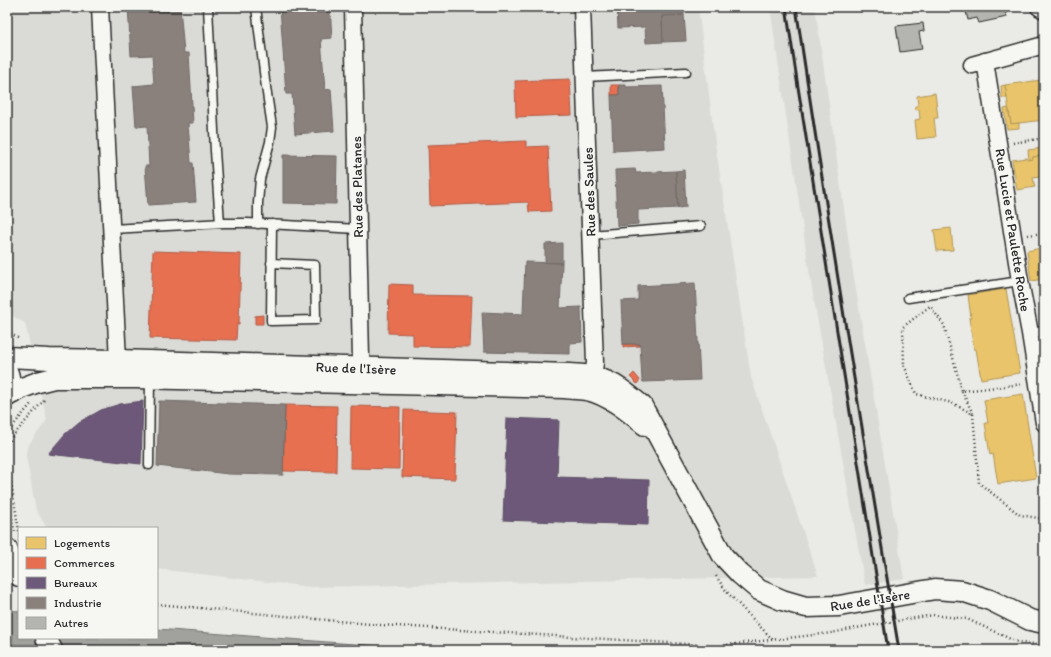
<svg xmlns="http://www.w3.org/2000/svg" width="1051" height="657" font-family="Itim,sans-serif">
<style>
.built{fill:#dadad6}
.water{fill:#a1a19e;stroke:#727270}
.homes{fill:#e9c46a;stroke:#b09657}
.shops{fill:#e76f51;stroke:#af5b46}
.offices{fill:#6d597a;stroke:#594b62}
.industry{fill:#8a817c;stroke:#6e6764}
.building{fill:#b4b4b1;stroke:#2b2b2b}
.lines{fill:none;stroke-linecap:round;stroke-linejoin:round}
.service-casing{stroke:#2b2b2b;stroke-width:11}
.minor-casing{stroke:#2b2b2b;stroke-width:19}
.tertiary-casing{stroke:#2b2b2b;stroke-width:23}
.path{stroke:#2b2b2b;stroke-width:2.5;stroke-dasharray:1 3;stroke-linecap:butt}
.service{stroke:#f6f6f2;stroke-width:8}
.minor{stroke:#f6f6f2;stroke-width:16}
.tertiary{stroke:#f6f6f2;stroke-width:20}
.rail{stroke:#2b2b2b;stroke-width:3}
.labels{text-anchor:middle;stroke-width:4;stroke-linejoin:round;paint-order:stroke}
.street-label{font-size:14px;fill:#2b2b2b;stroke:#f6f6f2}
</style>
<rect width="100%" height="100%" fill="#eaeae6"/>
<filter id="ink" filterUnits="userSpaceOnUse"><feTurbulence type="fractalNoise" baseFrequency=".025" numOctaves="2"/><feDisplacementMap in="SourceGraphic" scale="8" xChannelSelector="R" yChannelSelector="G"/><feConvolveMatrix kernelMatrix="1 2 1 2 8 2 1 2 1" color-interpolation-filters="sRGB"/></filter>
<g filter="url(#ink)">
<!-- built -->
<g class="built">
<path d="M7 7H698L715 143 751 377 818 576 311 587 157 569V528H47L36 510 26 456 27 448 30 443 47 420 25 323 7 313Z"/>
<path d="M770 7H815L853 272 904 579 865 585 811 283Z"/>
</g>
<!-- water -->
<path class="water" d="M7 610 19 611V638H157V629L432 650H86L7 645Z"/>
<!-- homes -->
<g class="homes">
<path d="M1041 80H1044V120L1011 124 1005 85Z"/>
<path d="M1005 85 1007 98H1002L1001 86Z"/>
<path d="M935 93 938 118H934L936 137 917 139 915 120 920 119 919 109 916 110 915 106H918L917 96Z"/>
<path d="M1008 108 1011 124 1019 123V128L1007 129 1004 109Z"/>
<path d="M1044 148V155L1033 157V159L1029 160 1028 150Z"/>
<path d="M1044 155V184H1041L1040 177 1033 178 1035 187 1017 190 1012 160 1027 158V160L1033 159V157Z"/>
<path d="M951 228 953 250 937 251 934 230Z"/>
<path d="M1041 248V251L1044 250V279L1031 281 1027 251Z"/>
<path d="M1006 289 1020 373 981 379 976 349 974 350 969 318H971L968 295Z"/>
<path d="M1023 394 1036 478 998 484 993 454 990 455 985 423H988L984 400Z"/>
</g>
<!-- shops -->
<g class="shops">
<path d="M570 79 572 115 516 117 515 81Z"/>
<rect x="611" y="85" width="8" height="10"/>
<path d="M526 141V147L548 146 551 211 529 212 528 202 430 206 428 145Z"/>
<path d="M153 251 241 254 239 324H237L236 340 150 338Z"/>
<path d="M389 284 413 285V295L472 296 470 347 413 346V334L388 333Z"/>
<path d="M263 315V324H255V316Z"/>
<path d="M623 344H640V346L623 347Z"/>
<path d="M634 373 640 380 637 384 630 377Z"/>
<path d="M285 405 337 406 336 472 283 471Z"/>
<path d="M351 406 400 407 399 469 350 468Z"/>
<path d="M404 410 457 412 455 479 402 477Z"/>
</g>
<!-- offices -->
<g class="offices">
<path d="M143 401 141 464 48 454 65 434 79 422 94 414 101 410 120 404Z"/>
<path d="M507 418 559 420 557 477 649 480 648 525 503 520Z"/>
</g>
<!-- industry -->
<g class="industry">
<path d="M128 7H180L184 53H189L193 123H188L191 163H193L196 202 148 205 145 166H149L147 126 136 127 133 86 154 84 152 55 131 56Z"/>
<path d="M280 7H330L332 38 321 39 325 90 331 89 334 131 295 134 292 94H286Z"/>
<path d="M617 7H684V15L662 16 663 42 646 43 645 27 618 28Z"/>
<path d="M684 15 686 41 663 42 662 16Z"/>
<path d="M619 85H626V87L662 86 665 148 613 151 611 95H619Z"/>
<path d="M283 155 337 156 336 204 283 203Z"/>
<path d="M635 169 636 173 676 171 678 208 638 210V224L617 226 615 170Z"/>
<path d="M684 170 686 207 678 208 676 171Z"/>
<path d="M562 243V263H545V244Z"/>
<path d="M525 262 562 263 560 308 581 307 582 342 570 343V354L484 352 482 312 523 314Z"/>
<path d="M695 283 700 380 643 382 642 380 640 344H623L621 301 638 300V286Z"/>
<path d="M159 401 285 405 283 475 229 474 157 466Z"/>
</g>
<!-- building -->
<g class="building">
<path d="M965 7H1004L1007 17 979 23 977 18 968 20Z"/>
<path d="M923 23 924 31 919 32 922 49 900 52 896 26Z"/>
</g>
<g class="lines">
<defs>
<g id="service">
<path d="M208 7 215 151 220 223"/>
<path d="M256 7 265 80 272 127 270 142 260 179 258 203V224"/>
<path d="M585 77 686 72"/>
<path d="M111 229 224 223H247L358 229"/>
<path d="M591 235 701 226"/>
<path d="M271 263 315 265 316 320 271 321 272 224"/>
<path d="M908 298 1020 281"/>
<path d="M1030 333 1044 331"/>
<path d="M149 465 150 378"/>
</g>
<g id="minor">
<path d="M100 7 118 360"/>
<path d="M353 7 361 358V368"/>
<path d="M582 7 595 363 593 376"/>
<path d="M1039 7 1044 10"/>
<path d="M985 61 1020 281 1030 333 1044 423"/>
<path d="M972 65 1044 45"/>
</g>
<g id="tertiary">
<path d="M7 357 49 359 118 360 569 374C577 375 587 374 594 377 614 382 627 393 642 406L723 556 740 574 759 590 782 600 806 607 839 606 935 589 962 591 990 600 1030 620 1044 623"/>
<path d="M7 371C11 379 9 387 7 396"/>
<path d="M7 396 22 388 38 382 54 378H136L565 388C572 389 580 389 587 390 609 395 628 411 645 425"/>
<path d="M7 549 19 576"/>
<path d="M46 638 52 650"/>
</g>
</defs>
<!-- service casing -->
<use href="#service" class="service-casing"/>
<!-- minor casing -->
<use href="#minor" class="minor-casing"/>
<!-- tertiary casing -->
<use href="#tertiary" class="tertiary-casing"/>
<!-- path -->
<g class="path">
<path d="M1013 143 1044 138"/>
<path d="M1028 235 1044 233"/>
<path d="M7 331 19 339"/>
<path d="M962 391 973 414 952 403 916 394 904 365 903 327 930 306 944 325 962 391 1023 384"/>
<path d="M973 414 979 483 1020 515 1044 519"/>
<path d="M7 433 31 404"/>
<path d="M7 491 15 534"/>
<path d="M19 531 7 458 8 444 12 437 44 400"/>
<path d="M716 576 726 591 773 640"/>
<path d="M157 604 381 625 718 646 831 633 867 626 933 615 967 619 1017 642 1044 645"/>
</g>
<!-- service -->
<use href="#service" class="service"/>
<!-- minor -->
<use href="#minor" class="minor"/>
<!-- tertiary -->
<use href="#tertiary" class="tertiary"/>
<!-- rail -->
<g class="rail">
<path d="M786 7 798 87 888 650"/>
<path d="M796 7C828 222 863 436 899 650"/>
</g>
</g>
</g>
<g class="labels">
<!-- street labels -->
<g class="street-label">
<text transform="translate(357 187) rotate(-91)" y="5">Rue des Platanes</text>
<text transform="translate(589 192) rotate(-92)" y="5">Rue des Saules</text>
<text transform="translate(1013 230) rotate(81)" y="5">Rue Lucie et Paulette Roche</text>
<text transform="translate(356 368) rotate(2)" y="5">Rue de l'Isère</text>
<text transform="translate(870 600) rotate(-9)" y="5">Rue de l'Isère</text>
</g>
</g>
<!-- margin -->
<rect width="1051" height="657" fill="none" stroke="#f6f6f2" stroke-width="24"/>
<rect x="12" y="12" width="1027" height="633" fill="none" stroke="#2b2b2b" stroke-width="1.5" filter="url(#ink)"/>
<!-- legend -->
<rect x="18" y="527" width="140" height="112" fill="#f6f6f2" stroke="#a5a5a2"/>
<rect x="26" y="537" width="20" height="12" fill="#e9c46a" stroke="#a5a5a2"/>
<text x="54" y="547" font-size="12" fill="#2b2b2b">Logements</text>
<rect x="26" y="557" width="20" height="12" fill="#e76f51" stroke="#a5a5a2"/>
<text x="54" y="567" font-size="12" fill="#2b2b2b">Commerces</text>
<rect x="26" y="577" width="20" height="12" fill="#6d597a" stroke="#a5a5a2"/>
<text x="54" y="587" font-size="12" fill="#2b2b2b">Bureaux</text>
<rect x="26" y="597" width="20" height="12" fill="#8a817c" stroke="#a5a5a2"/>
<text x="54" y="607" font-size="12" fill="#2b2b2b">Industrie</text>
<rect x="26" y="617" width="20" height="12" fill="#b4b4b1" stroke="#a5a5a2"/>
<text x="54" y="627" font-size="12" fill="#2b2b2b">Autres</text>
</svg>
